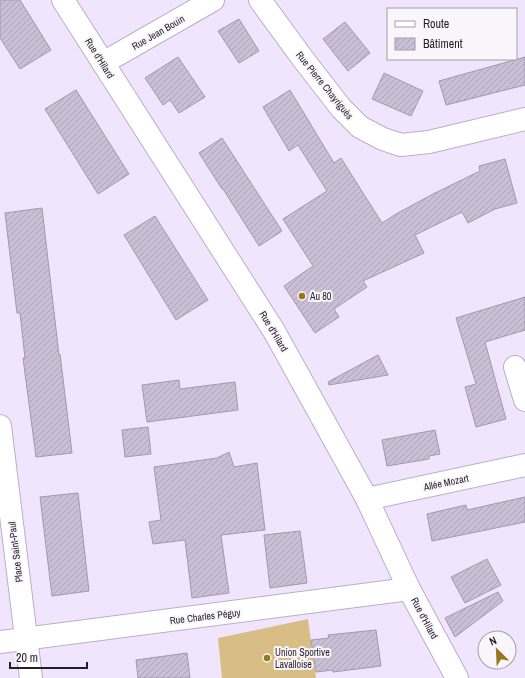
<svg xmlns="http://www.w3.org/2000/svg" width="525" height="678" font-family="'Archivo Narrow',sans-serif">
<style>
.pitch{fill:#d8be84}
.building{fill:url(#building-hatch);stroke:#a398af}
.lines{fill:none;stroke-linecap:round;stroke-linejoin:round}
.minor-casing{stroke:#baafc6;stroke-width:24}
.tertiary-casing{stroke:#baafc6;stroke-width:24}
.minor{stroke:#fff;stroke-width:22}
.tertiary{stroke:#fff;stroke-width:22}
.poi-dot{fill:#97761f;stroke:#f9f6fb;stroke-width:1.5}
.labels{text-anchor:middle;stroke-width:4;stroke-linejoin:round;paint-order:stroke}
.street-label{font-size:10px;fill:#231e27;stroke:#f9f6fb}
.poi-label{font-size:10px;fill:#231e27;stroke:#f9f6fb;text-anchor:start}
</style>
<defs>
<pattern id="building-hatch" width="6" height="6" patternUnits="userSpaceOnUse"><rect width="6" height="6" fill="#cbbfd6"/><path d="M-1 1l2-2M0 6l6-6M5 7l2-2" fill="none" stroke="#aea4b8"/></pattern>
</defs>
<rect width="100%" height="100%" fill="#f1e5fd"/>
<!-- pitch -->
<path class="pitch" d="M308 619 316 678H222L218 638Z"/>
<!-- building -->
<g class="building">
<path d="M0 0H20L51 50 20 69 0 38Z"/>
<path d="M239 19 259 51 239 63 218 31Z"/>
<path d="M345 22 370 53 348 71 323 39Z"/>
<path d="M178 57 205 97 179 113 170 100 163 105 145 78Z"/>
<path d="M525 57V85L446 105 439 81Z"/>
<path d="M384 73 423 91 411 116 372 99Z"/>
<path d="M76 90 129 174 98 194 45 109Z"/>
<path d="M290 90 334 163 341 158 382 223 396 214 433 194 480 171 479 166 505 159 517 203 495 209 468 223 462 212 415 235 424 253 363 281 367 287 334 309 339 317 315 333 284 286 313 266 283 219 327 191 298 145 289 151 263 107Z"/>
<path d="M222 138 282 231 259 246 223 189H222L199 153Z"/>
<path d="M42 208 59 355 60 354 72 453 36 457 23 358H25L20 313H17L5 213Z"/>
<path d="M155 216 208 300 176 320 124 235Z"/>
<path d="M525 297V330L485 342 506 419 476 427 465 387 476 384 456 318Z"/>
<path d="M378 355 388 375 329 385 328 382Z"/>
<path d="M179 380 180 389 235 382 238 410 147 422 142 385Z"/>
<path d="M148 427 151 454 125 457 122 430Z"/>
<path d="M435 430 440 454 429 456V459L387 466 382 440Z"/>
<path d="M229 452 234 467 257 463 265 530 221 535 229 593 192 598 185 540 153 544 149 522 161 520 154 467 217 458Z"/>
<path d="M78 493 89 591 52 596 40 497Z"/>
<path d="M525 497V522L432 541 427 514 466 505 467 510Z"/>
<path d="M300 531 307 583 270 588 264 535Z"/>
<path d="M487 559 501 585 465 603 451 577Z"/>
<path d="M498 592 503 601 455 637 445 618Z"/>
<path d="M376 630 381 666 333 672V670L316 672 311 640 329 638 328 635Z"/>
<path d="M187 653 190 678H138L136 660Z"/>
</g>
<g class="lines">
<defs>
<g id="minor">
<path d="M260 0 303 59 341 108 360 127 383 139 401 145 429 142 525 119"/>
<path d="M103 63 213 0"/>
<path d="M515 367 525 400"/>
<path d="M0 426 31 678"/>
<path d="M367 499 525 465"/>
<path d="M0 642 409 589"/>
</g>
<path id="tertiary" d="M63 0 274 331 367 499 409 589 457 678"/>
</defs>
<!-- minor casing -->
<use href="#minor" class="minor-casing"/>
<!-- tertiary casing -->
<use href="#tertiary" class="tertiary-casing"/>
<!-- minor -->
<use href="#minor" class="minor"/>
<!-- tertiary -->
<use href="#tertiary" class="tertiary"/>
</g>
<!-- markers -->
<g class="poi-dot">
<circle cx="302" cy="296" r="4"/>
<circle cx="267" cy="658" r="4"/>
</g>
<g class="labels">
<!-- street labels -->
<g class="street-label">
<text transform="translate(158 32) rotate(-30)" y="4">Rue Jean Bouin</text>
<text transform="translate(100 58) rotate(58)" y="4">Rue d'Hilard</text>
<text transform="translate(325 85) rotate(51)" y="4">Rue Pierre Chayriguès</text>
<text transform="translate(274 331) rotate(59)" y="4">Rue d'Hilard</text>
<text transform="translate(446 482) rotate(-12)" y="4">Allée Mozart</text>
<text transform="translate(15 552) rotate(-97)" y="4">Place Saint-Paul</text>
<text transform="translate(205 616) rotate(-7)" y="4">Rue Charles Péguy</text>
<text transform="translate(425 618) rotate(62)" y="4">Rue d'Hilard</text>
</g>
<!-- poi labels -->
<g class="poi-label">
<text x="310" y="300">Au 80</text>
<text x="275" y="656">Union Sportive<tspan x="275" dy="12">Lavalloise</tspan></text>
</g>
</g>
<!-- legend -->
<rect x="387" y="8" width="130" height="52" fill="#f9f6fb" stroke="#a3a0a6"/>
<rect x="395" y="21" width="20" height="6" fill="#ffffff" stroke="#a3a0a6"/>
<text x="423" y="28" font-size="12" fill="#231e27">Route</text>
<rect x="395" y="38" width="20" height="12" fill="url(#building-hatch)" stroke="#a3a0a6"/>
<text x="423" y="48" font-size="12" fill="#231e27">Bâtiment</text>
<!-- north arrow -->
<g transform="translate(497 650) rotate(336)"><circle r="19" fill="#f9f6fb" stroke="#a3a0a6"/>
<path d="M0-3L7 15L0 10L-7 15Z" fill="#97761f"/>
<text y="-6" font-size="11" font-weight="bold" text-anchor="middle" fill="#231e27">N</text>
</g>
<!-- scale -->
<path d="M10 662v6h77v-6" fill="none" stroke="#231e27" stroke-width="2"/>
<text x="16" y="662" font-size="12" fill="#231e27" stroke="#f9f6fb" stroke-width="3" paint-order="stroke">20 m</text>
</svg>
